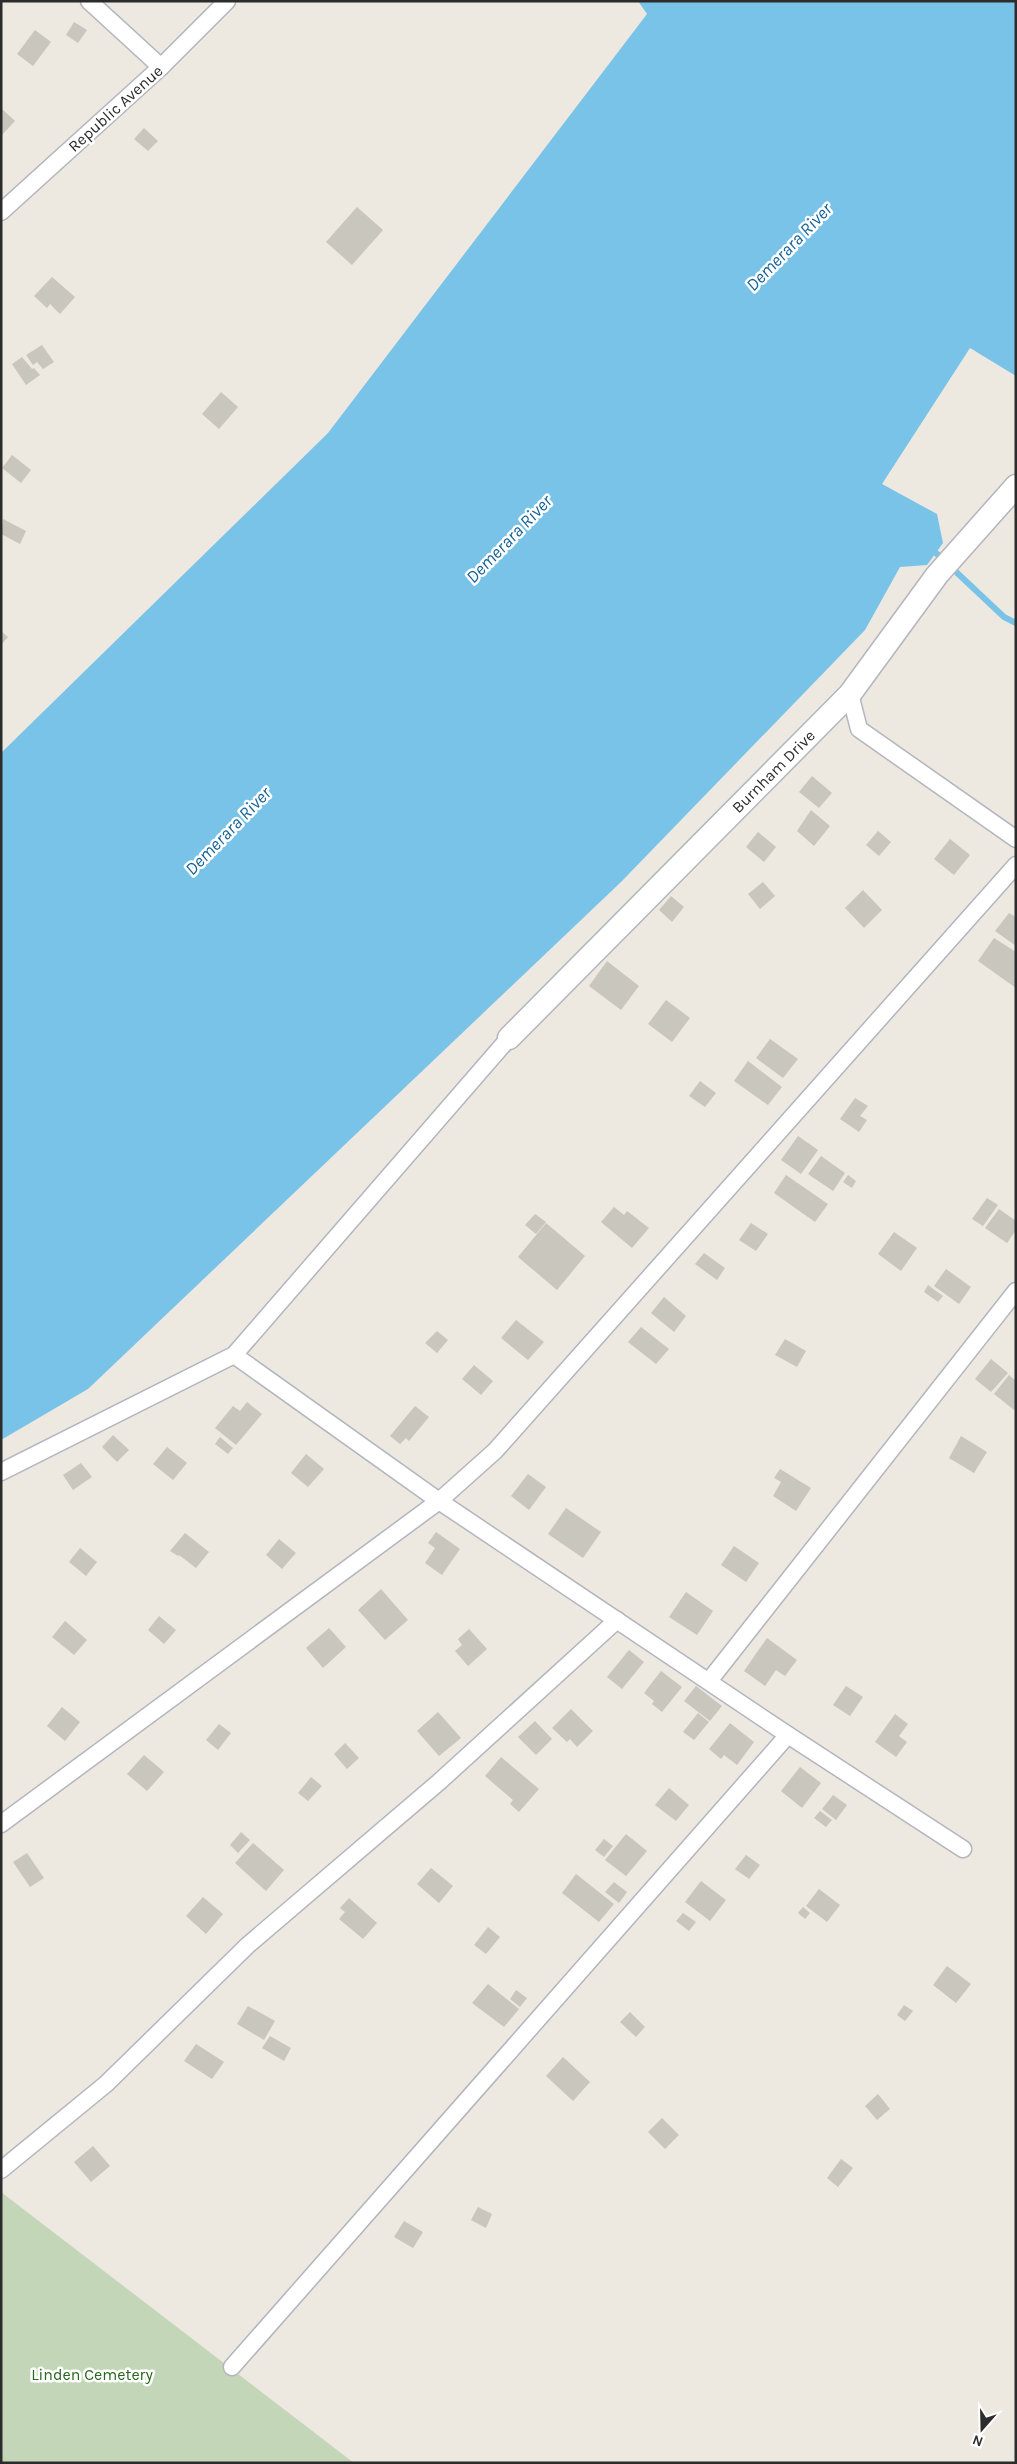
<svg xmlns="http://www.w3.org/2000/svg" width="1017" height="2464" font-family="Karla,sans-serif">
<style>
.cemetery{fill:#c4d6b8}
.water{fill:#7ac3e8}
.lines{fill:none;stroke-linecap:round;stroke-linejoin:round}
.stream{stroke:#7ac3e8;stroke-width:6}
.building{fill:#c9c6be}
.street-casing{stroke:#b3b5bf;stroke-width:19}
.secondary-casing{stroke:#b3b5bf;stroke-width:25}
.street{stroke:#fff;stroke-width:16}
.secondary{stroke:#fff;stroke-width:22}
.labels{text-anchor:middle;stroke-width:5;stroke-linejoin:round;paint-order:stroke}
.street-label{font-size:16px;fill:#2c2c2c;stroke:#fff}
.park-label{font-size:16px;fill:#29661f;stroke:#fff}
.water-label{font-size:18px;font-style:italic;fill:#166297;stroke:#fff}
</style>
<rect width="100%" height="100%" fill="#ede8e0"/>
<!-- cemetery -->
<path class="cemetery" d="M1 2192 354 2463H1Z"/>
<!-- water -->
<path class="water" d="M638 1H1016V376L970 348 882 484 937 514 943 543 927 565 900 567 865 630 621 882 88 1389 1 1440V753L328 433 647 14Z"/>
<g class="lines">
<!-- stream -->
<path class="stream" d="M936 553 1004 617 1016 623"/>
</g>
<!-- building -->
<g class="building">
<path d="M74 22 87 30 78 43 66 35Z"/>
<path d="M35 30 51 42 33 66 17 54Z"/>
<path d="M2 109 15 121 1 136V110Z"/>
<path d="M144 128 158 141 148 151 134 139Z"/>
<path d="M357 207 383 230 352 265 326 242Z"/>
<path d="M52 277 75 297 60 314 50 304 47 308 34 296Z"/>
<path d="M42 345 54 362 43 369 37 362 33 365 26 355Z"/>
<path d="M22 357 32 369 34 368 40 375 26 385 12 364Z"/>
<path d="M221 392 238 407 219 429 202 414Z"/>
<path d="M12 455 31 470 21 483 2 468Z"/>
<path d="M3 519 26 531 20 544 1 534Z"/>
<path d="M1 631 8 637 1 645Z"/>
<path d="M812 776 832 793 819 808 799 792Z"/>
<path d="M811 810 830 826 814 846 797 831Z"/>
<path d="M878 831 891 842 879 856 866 845Z"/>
<path d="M758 832 776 847 764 862 746 847Z"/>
<path d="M950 839 970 855 954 875 934 859Z"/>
<path d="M763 882 775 896 760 909 748 894Z"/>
<path d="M863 890 882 910 864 928 845 908Z"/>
<path d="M671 896 684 907 672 922 659 910Z"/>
<path d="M1009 913 1016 917V946L995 931Z"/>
<path d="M994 938 1016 952V988L978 961Z"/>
<path d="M607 961 639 986 621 1010 589 986Z"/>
<path d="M666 1000 690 1018 672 1042 648 1024Z"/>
<path d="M770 1039 798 1059 783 1078 756 1058Z"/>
<path d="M748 1061 782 1087 768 1105 734 1081Z"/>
<path d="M700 1081 716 1093 705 1107 689 1096Z"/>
<path d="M855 1098 868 1106 860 1116 867 1120 859 1132 840 1119Z"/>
<path d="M798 1136 818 1150 801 1174 781 1160Z"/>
<path d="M821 1156 845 1173 833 1191 808 1174Z"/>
<path d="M786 1175 828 1204 815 1222 774 1193Z"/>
<path d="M848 1175 856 1181 852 1188 843 1182Z"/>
<path d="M987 1198 998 1205 983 1226 972 1219Z"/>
<path d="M614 1207 624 1215 627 1211 649 1228 632 1248 601 1222Z"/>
<path d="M999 1209 1016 1221V1230L1007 1243 985 1228Z"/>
<path d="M535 1214 546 1222 536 1234 525 1225Z"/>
<path d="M546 1223 585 1256 557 1290 518 1257Z"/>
<path d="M751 1223 768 1234 756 1251 739 1240Z"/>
<path d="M894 1232 917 1248 901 1271 878 1254Z"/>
<path d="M704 1253 725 1268 717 1280 695 1264Z"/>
<path d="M946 1269 971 1287 959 1304 934 1286Z"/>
<path d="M928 1285 943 1296 938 1302 924 1292Z"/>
<path d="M664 1297 686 1316 674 1332 651 1313Z"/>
<path d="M516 1320 544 1342 528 1360 501 1338Z"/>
<path d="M641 1327 669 1349 656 1364 628 1342Z"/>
<path d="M437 1331 448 1340 437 1353 425 1343Z"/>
<path d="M785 1339 806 1351 797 1367 775 1355Z"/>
<path d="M991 1359 1008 1373 991 1392 975 1379Z"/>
<path d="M474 1365 493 1381 481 1395 462 1379Z"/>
<path d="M1009 1375 1016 1381V1407L1014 1410 994 1394Z"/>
<path d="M247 1402 262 1414 236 1445 215 1428 233 1406 240 1411Z"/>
<path d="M415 1406 429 1417 409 1441 406 1438 400 1444 390 1436Z"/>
<path d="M113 1435 129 1450 117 1462 102 1447Z"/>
<path d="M961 1436 987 1452 974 1473 949 1458Z"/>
<path d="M220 1437 233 1448 228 1454 215 1444Z"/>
<path d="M167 1447 187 1463 173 1480 153 1464Z"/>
<path d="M306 1454 324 1469 308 1487 291 1473Z"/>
<path d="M81 1463 92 1477 73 1490 63 1475Z"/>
<path d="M780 1469 811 1488 796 1511 773 1496 781 1482 774 1478Z"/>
<path d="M528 1474 546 1487 529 1510 511 1496Z"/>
<path d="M566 1508 601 1532 583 1558 548 1534Z"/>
<path d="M436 1532 460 1549 442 1575 425 1563 435 1548 428 1543Z"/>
<path d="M185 1533 209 1552 196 1568 179 1555 178 1556 170 1551Z"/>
<path d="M279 1539 296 1553 282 1569 266 1555Z"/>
<path d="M734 1546 759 1563 746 1582 721 1565Z"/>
<path d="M80 1548 97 1562 86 1576 69 1562Z"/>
<path d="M381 1589 408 1620 385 1640 358 1610Z"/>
<path d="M686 1592 713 1611 697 1635 669 1617Z"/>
<path d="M159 1616 176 1630 164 1644 148 1630Z"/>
<path d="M65 1621 87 1640 74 1655 52 1637Z"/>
<path d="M329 1628 346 1647 323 1668 306 1648Z"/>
<path d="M469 1629 487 1649 468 1666 455 1651 462 1645 458 1639Z"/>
<path d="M767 1638 797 1660 785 1676 776 1670 765 1686 744 1671Z"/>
<path d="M629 1650 644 1662 622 1689 607 1677Z"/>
<path d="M661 1671 682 1687 662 1712 652 1704 654 1701 644 1693Z"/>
<path d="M696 1686 722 1706 710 1721 684 1701Z"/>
<path d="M846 1686 863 1697 850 1716 833 1705Z"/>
<path d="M62 1707 80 1722 65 1741 47 1726Z"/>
<path d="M571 1709 593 1731 577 1747 570 1739 567 1742 552 1728Z"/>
<path d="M438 1712 461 1738 439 1756 417 1731Z"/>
<path d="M698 1713 709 1722 694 1740 683 1732Z"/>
<path d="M895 1714 908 1724 899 1736 907 1742 896 1757 875 1742Z"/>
<path d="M535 1721 552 1739 536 1755 518 1737Z"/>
<path d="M730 1723 754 1742 737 1765 724 1755 721 1759 709 1749Z"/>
<path d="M219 1724 231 1733 218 1750 206 1740Z"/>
<path d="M345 1743 359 1758 347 1769 334 1754Z"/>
<path d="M144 1755 164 1772 147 1791 127 1774Z"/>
<path d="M501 1757 539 1789 519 1812 510 1804 513 1800 485 1776Z"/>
<path d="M800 1767 821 1783 802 1808 781 1791Z"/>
<path d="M311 1777 322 1786 308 1801 298 1793Z"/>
<path d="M669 1788 689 1805 676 1821 655 1805Z"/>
<path d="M833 1795 847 1805 836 1820 822 1809Z"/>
<path d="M820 1811 832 1820 826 1827 814 1818Z"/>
<path d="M241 1832 250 1840 238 1853 230 1845Z"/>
<path d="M626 1834 647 1851 626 1876 605 1860Z"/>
<path d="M604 1839 613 1846 604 1857 595 1850Z"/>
<path d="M253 1843 284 1870 266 1891 235 1863Z"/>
<path d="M27 1853 44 1878 30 1887 13 1862Z"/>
<path d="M746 1855 760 1865 749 1879 735 1869Z"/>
<path d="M431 1868 453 1886 439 1903 417 1884Z"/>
<path d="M576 1874 614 1904 599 1922 562 1893Z"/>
<path d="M701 1881 726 1900 710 1921 685 1902Z"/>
<path d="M614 1882 627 1892 619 1903 605 1892Z"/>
<path d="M819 1889 840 1905 827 1922 806 1906Z"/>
<path d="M203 1897 223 1914 206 1934 186 1916Z"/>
<path d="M349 1898 377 1923 363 1939 339 1919 345 1912 340 1908Z"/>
<path d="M803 1907 810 1913 805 1919 798 1913Z"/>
<path d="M683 1913 696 1922 689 1931 676 1921Z"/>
<path d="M488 1927 500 1937 486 1954 474 1945Z"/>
<path d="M947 1966 971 1984 956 2003 933 1985Z"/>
<path d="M488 1984 519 2009 504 2027 472 2003Z"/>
<path d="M516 1990 527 1998 520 2007 510 1999Z"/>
<path d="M904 2005 913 2011 905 2021 897 2015Z"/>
<path d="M248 2006 275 2021 264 2040 237 2024Z"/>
<path d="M630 2012 645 2027 636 2037 620 2022Z"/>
<path d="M270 2036 291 2048 284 2061 262 2048Z"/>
<path d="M196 2044 224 2062 212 2079 184 2061Z"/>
<path d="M563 2057 590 2082 573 2101 546 2076Z"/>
<path d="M878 2094 890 2109 877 2120 865 2106Z"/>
<path d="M662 2118 679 2135 665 2149 648 2132Z"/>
<path d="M93 2146 110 2166 91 2182 74 2162Z"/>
<path d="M841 2159 853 2168 838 2187 827 2178Z"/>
<path d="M478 2207 492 2214 486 2228 471 2220Z"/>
<path d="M404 2221 423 2232 413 2248 394 2237Z"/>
</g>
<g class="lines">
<defs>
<g id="street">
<path d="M89 1 161 67"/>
<path d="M1 212 161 67 227 1"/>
<path d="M850 694 859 729 1016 839"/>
<path d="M234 1355 509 1038"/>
<path d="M1 1472 234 1355 439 1501 788 1735 963 1849"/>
<path d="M709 1681 1016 1291"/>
<path d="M1 1824 439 1501 495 1451 1016 865"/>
<path d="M1 2170 106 2084 248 1945 439 1782 617 1620"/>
<path d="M232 2367 788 1735"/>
</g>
<path id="secondary" d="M509 1038 850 694 937 575 1016 486"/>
</defs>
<!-- street casing -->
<use href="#street" class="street-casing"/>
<!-- secondary casing -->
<use href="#secondary" class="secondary-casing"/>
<!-- street -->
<use href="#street" class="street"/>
<!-- secondary -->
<use href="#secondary" class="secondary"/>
</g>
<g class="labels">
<!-- street labels -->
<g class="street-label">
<text transform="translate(115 108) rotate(-42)" y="6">Republic Avenue</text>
<text transform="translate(773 771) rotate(-45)" y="6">Burnham Drive</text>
</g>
<!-- park labels -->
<g class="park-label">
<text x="92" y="2380">Linden Cemetery</text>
</g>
<!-- water labels -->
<g class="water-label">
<text transform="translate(789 247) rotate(-46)" y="6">Demerara River</text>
<text transform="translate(509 539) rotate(-46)" y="6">Demerara River</text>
<text transform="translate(228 831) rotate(-46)" y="6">Demerara River</text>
</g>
</g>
<!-- border -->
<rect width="1017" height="2464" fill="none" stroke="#2c2c2c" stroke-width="5"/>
<!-- north arrow -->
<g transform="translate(982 2429) rotate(200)" stroke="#ffffff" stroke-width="4" paint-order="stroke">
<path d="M0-4L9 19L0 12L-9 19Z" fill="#2c2c2c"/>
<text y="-8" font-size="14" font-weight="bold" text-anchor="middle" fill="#2c2c2c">N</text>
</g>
</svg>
